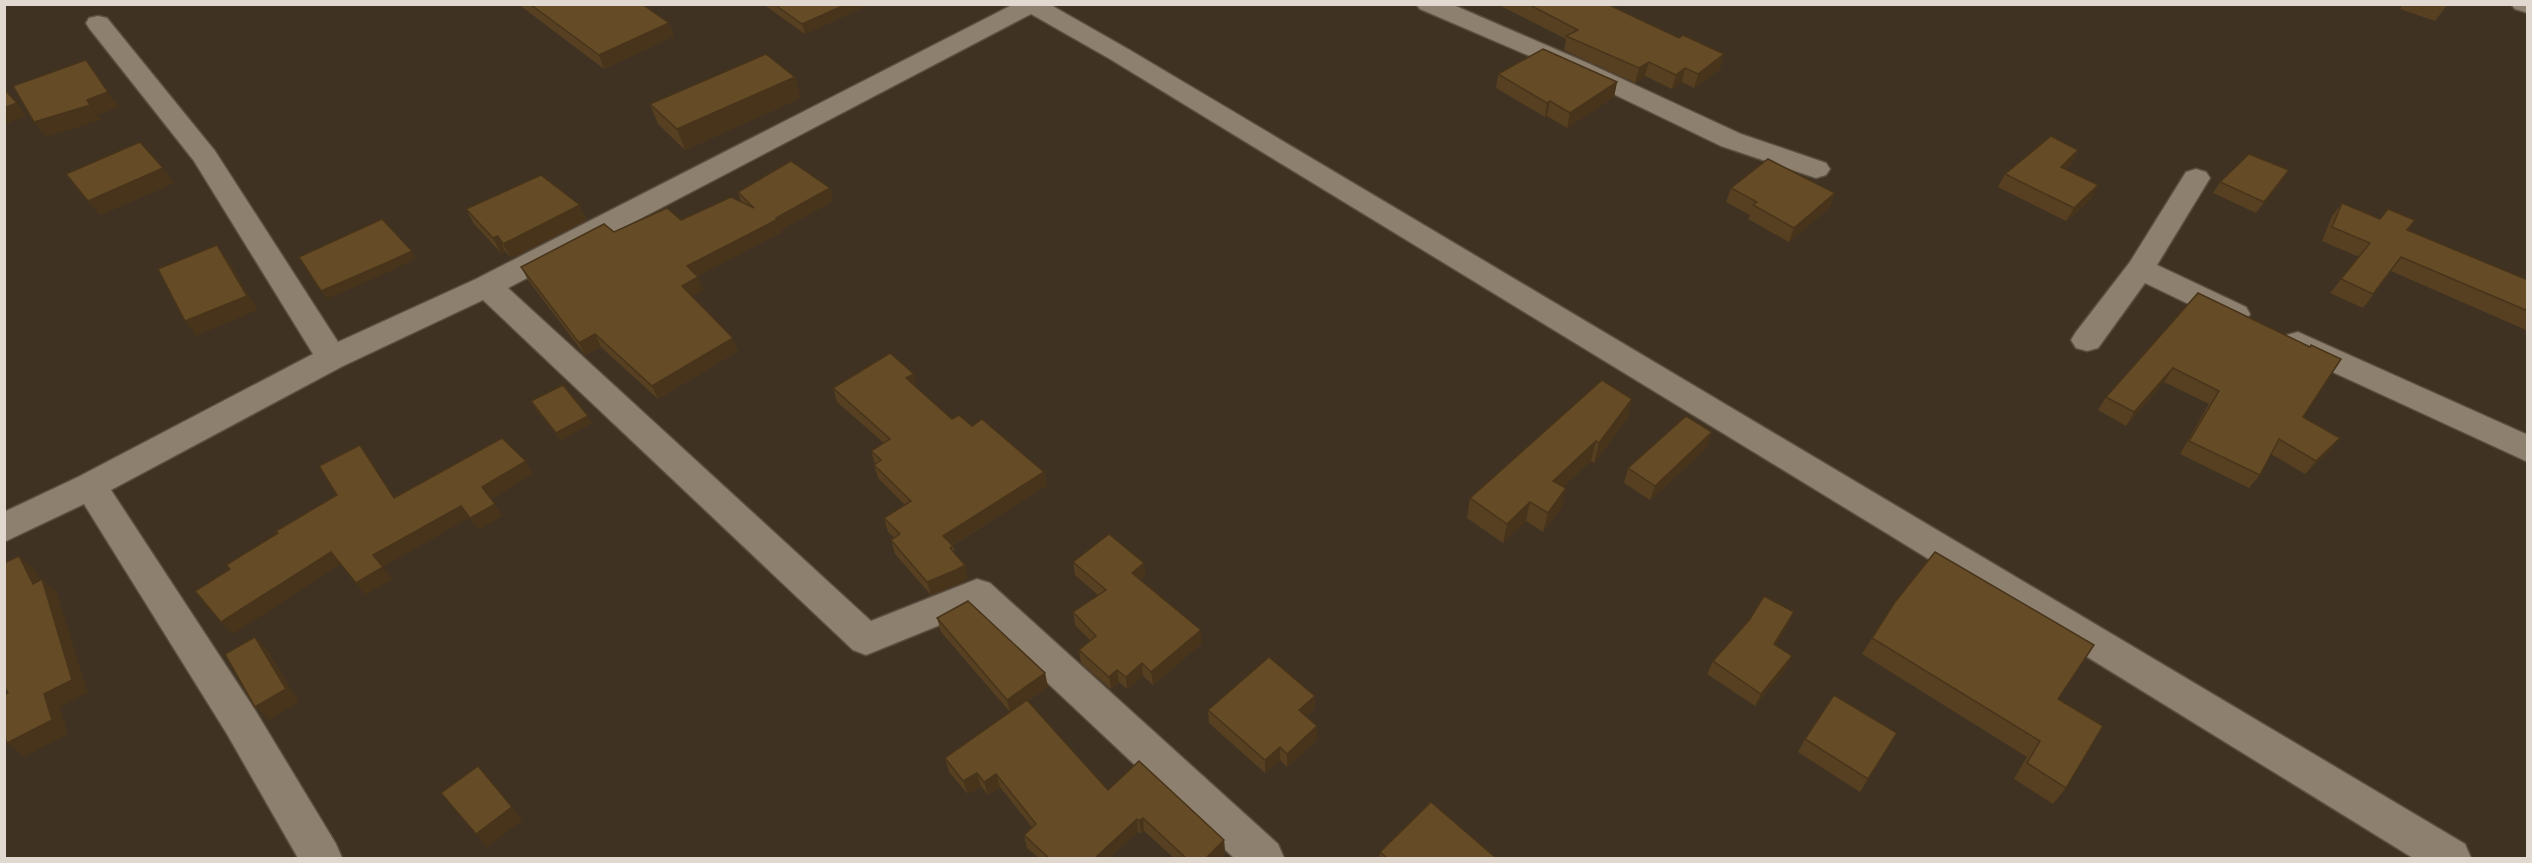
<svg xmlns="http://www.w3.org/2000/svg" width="2532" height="863" font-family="'Varela Round',sans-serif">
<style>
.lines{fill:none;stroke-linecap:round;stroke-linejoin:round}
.minor-casing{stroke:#5a4f41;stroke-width:3}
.minor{fill:#8e806e;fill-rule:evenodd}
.wall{fill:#574021}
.shaded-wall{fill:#47341b}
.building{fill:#654b26;stroke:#47341b;stroke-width:1.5}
</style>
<rect width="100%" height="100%" fill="#3f3222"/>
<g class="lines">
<defs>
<g id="minor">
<path d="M1014 4H1049L1128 49 2465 844 2471 858H2413L1888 534 1110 59 1031 14 508 288 871 621 977 579 990 583 1278 844 1284 858H1234L972 612 866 655 853 650 483 300 343 366 111 490 255 710 336 844 342 858H298L227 734 84 504 4 542V512L78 477 313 354 194 161 89 28 86 23 89 18 98 16 107 18 215 151 338 342 476 279Z"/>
<path d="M1416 4H1451L1592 65 1741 134 1826 163 1830 169 1826 175 1816 178 1721 146 1574 75 1420 9Z"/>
<path d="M2511 4H2528V13L2515 9Z"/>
<path d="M2196 169 2206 172 2210 178 2157 265 2246 307 2250 314 2246 321 2235 324 2224 321 2145 283 2098 348 2087 351 2076 348 2071 340 2076 332 2130 262 2186 172Z"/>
<path d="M2298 332 2528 435V462L2287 351 2282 343 2287 335Z"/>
</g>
</defs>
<!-- minor casing -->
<use href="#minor" class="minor-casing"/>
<!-- minor -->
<use href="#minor" class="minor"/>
</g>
<!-- wall -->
<g class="wall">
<path d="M518 4H642L669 23 674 36 604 69Z"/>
<path d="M763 4H871L805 34Z"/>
<path d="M1497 4H1607L1679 38 1724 54 1720 69 1694 88 1682 82 1672 89 1645 76 1635 83 1564 50 1566 39Z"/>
<path d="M2399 4H2448L2435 21 2400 9 2402 6Z"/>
<path d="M1498 74 1617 82 1614 97 1567 128 1547 116 1545 117 1496 88Z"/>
<path d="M801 98 685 150 658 124 650 104Z"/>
<path d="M2078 150 2071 164 2065 169 2091 199 2066 221 1998 187 2005 174Z"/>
<path d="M66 174 174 183 100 215Z"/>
<path d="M2220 182H2281L2256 213 2213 193Z"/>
<path d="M830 188 833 201 782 229V232L697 276 703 290 692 296 738 351 658 399 601 347 585 355 528 280 521 267 741 202 738 192Z"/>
<path d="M1731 188 1835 193 1830 207 1789 242 1748 219 1750 215 1726 202Z"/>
<path d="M2342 203 2528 280V328L2526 330 2391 271 2363 308 2330 293 2359 257 2322 241 2332 216Z"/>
<path d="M466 209 587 220 511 258 505 251 501 253 474 224Z"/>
<path d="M2198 293 2303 417 2340 438 2329 451 2305 474 2271 454 2260 475 2249 488 2180 454 2209 404 2164 382 2126 426 2098 410 2106 397Z"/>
<path d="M833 388H917L952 419 972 426 1044 472 1047 485 953 545 955 554 968 578 959 584 931 595 895 554 891 540 895 538 888 532 884 518 905 505 878 478 874 465 875 464 871 451 884 443 837 402Z"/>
<path d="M1632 399 1627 419 1594 463 1591 461 1563 487 1566 488 1561 508 1543 532 1526 521 1503 543 1467 518 1470 498Z"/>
<path d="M531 401 592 423 561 440 535 408Z"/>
<path d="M1707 447 1650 500 1624 483 1628 468Z"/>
<path d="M1073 562 1144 563 1145 576 1140 580 1202 643 1153 685 1143 676 1127 689 1119 682 1111 689 1081 663 1079 650 1091 641 1075 625 1073 612 1098 595 1075 575Z"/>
<path d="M937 618 1045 673 1048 687 1028 701 1108 790 1224 840 1225 853 1219 858H1174L1144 831 1141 834 1138 831 1110 858H1039L1027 848 1024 835 1032 827 1000 787 988 795 981 786 968 794 949 772 945 758 1010 712 941 632Z"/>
<path d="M1788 625 1775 645 1786 668 1755 706 1707 674 1713 661Z"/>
<path d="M1872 638 2058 699 2066 788 2053 804 2014 779 2027 757 1862 654Z"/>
<path d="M1315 696 1314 709 1306 717 1317 726V740L1287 767 1280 760 1265 773 1209 723 1208 710Z"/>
<path d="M1805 739 1868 779 1860 792 1798 752Z"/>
<path d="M1380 852 1496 858H1379Z"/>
</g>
<!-- shaded-wall -->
<g class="shaded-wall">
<path d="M847 4H871L805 34 802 24Z"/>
<path d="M669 23 674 36 604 69 599 55Z"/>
<path d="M1724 54 1720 69 1694 88 1698 74Z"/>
<path d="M86 60 119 107 98 115 87 100Z"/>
<path d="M1649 62 1645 76 1635 83 1639 68Z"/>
<path d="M1685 68 1682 82 1672 89 1676 75Z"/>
<path d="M795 77 801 98 685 150 677 129Z"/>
<path d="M1617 82 1614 97 1567 128 1570 113Z"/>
<path d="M1550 101 1547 116 1545 117 1547 103Z"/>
<path d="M17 103 27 116 4 124V108Z"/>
<path d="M90 105 101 120 46 137 34 122Z"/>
<path d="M2078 150 2071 164 2054 181 2061 167Z"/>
<path d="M163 168 174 183 100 215 88 201Z"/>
<path d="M2289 170 2281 182 2256 213 2264 202Z"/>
<path d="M2098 185 2091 199 2066 221 2074 208Z"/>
<path d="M830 188 833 201 782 229V232L692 279 687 266Z"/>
<path d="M1835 193 1830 207 1789 242 1794 228Z"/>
<path d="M580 205 587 220 511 258 503 244Z"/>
<path d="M498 236 505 251 501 253 493 238Z"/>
<path d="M217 245 228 260 258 310 196 336 185 321Z"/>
<path d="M412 251 416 259 391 271 327 299 321 291Z"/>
<path d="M698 277 703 290 687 299 682 286Z"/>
<path d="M595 334 601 347 585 355 579 343Z"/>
<path d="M733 338 738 351 658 399 652 386Z"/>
<path d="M2173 368 2164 382 2126 426 2134 412Z"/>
<path d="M914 374 917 388 906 378Z"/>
<path d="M1632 399 1627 419 1594 463 1599 443Z"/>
<path d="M588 416 592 423 561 440 556 433Z"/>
<path d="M1712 432 1707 447 1650 500 1655 486Z"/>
<path d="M2340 438 2329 451 2305 474 2316 461Z"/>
<path d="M1596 441 1591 461 1549 500 1553 481Z"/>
<path d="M360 445 369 458 403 510 394 498Z"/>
<path d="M526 461 533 474 490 500 482 487Z"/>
<path d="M1044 472 1047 485 946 549 943 536Z"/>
<path d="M1566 488 1561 508 1543 532 1548 513Z"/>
<path d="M1530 502 1526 521 1503 543 1507 524Z"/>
<path d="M495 504 503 516 478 530 470 518Z"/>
<path d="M461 506 469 518 383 567 373 555Z"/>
<path d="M331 552 341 564 233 634 221 622Z"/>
<path d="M19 556 35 570 46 593 42 579 57 593 88 693 60 707 68 734 24 757 7 743 44 694 33 584Z"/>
<path d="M1144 563 1145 576 1133 586 1132 573Z"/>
<path d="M965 565 968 578 959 584 931 595 927 582Z"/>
<path d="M383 567 393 579 365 595 356 583Z"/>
<path d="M1794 612 1788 625 1768 656 1774 644Z"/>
<path d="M1201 630 1202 643 1153 685 1151 672Z"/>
<path d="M255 637 268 651 299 702 269 720 255 707Z"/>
<path d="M1792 656 1786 668 1755 706 1761 694Z"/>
<path d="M1142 663 1143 676 1127 689 1126 677Z"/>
<path d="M1117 670 1119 682 1111 689 1109 677Z"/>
<path d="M1045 673 1048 687 1010 713 1007 700Z"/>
<path d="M1315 696 1314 709 1299 724V710Z"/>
<path d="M1317 726V740L1287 767V754Z"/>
<path d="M1280 747V760L1265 773V760Z"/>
<path d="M977 773 981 786 968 794 963 781Z"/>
<path d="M996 774 1000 787 988 795 984 782Z"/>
<path d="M512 807 523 820 487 847 476 834Z"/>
<path d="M1143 818 1144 831 1141 834 1139 821Z"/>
<path d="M1137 819 1138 831 1110 858H1095Z"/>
<path d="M1224 840 1225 853 1219 858H1206Z"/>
</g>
<!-- building -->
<g class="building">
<path d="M530 4H642L669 23 599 55Z"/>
<path d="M774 4H847L802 24Z"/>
<path d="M1528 4H1607L1679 38 1683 35 1724 54 1698 74 1685 68 1676 75 1649 62 1639 68 1566 36 1578 30Z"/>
<path d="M1543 49 1617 82 1570 113 1550 101 1547 103 1498 74Z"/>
<path d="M766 54 795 77 677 129 650 104Z"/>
<path d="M86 60 108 92 87 100 90 105 34 122 13 86Z"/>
<path d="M4 89 17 103 4 108Z"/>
<path d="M2051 136 2078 150 2061 167 2098 185 2074 208 2005 174Z"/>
<path d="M140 142 163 168 88 201 66 174Z"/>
<path d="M2249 154 2289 170 2264 202 2220 182Z"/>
<path d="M1768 159 1835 193 1794 228 1753 205 1757 202 1731 188Z"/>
<path d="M791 161 830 188 776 218 778 219 687 266 698 277 682 286 733 338 652 386 595 334 579 343 521 267 604 224 614 232 667 208 681 220 731 197 754 208 738 192Z"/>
<path d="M541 175 580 205 503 244 498 236 493 238 466 209Z"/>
<path d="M2342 203 2380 219 2388 209 2415 220 2407 230 2528 280V311L2401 257 2373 294 2341 279 2370 243 2332 227Z"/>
<path d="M382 219 412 251 386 263 321 291 299 257Z"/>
<path d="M217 245 247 296 185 321 158 269Z"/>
<path d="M2198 293 2310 347 2311 345 2341 359 2303 417 2340 438 2316 461 2279 439 2260 475 2189 441 2219 391 2173 368 2134 412 2106 397Z"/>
<path d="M890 353 914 374 906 378 952 419 959 415 972 426 982 419 1044 472 943 536 953 546 950 548 965 565 956 570 927 582 891 540 900 534 884 518 911 501 874 465 881 460 871 451 890 439 833 388Z"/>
<path d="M1602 380 1632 399 1599 443 1596 441 1553 481 1566 488 1548 513 1530 502 1507 524 1470 498Z"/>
<path d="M563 385 588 416 556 433 531 401Z"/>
<path d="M1686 416 1712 432 1655 486 1628 468Z"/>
<path d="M502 438 526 461 482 487 495 504 470 518 461 506 373 555 383 567 356 583 331 552 221 622 195 591 230 569 226 565 278 533 276 531 337 495 319 466 360 445 394 498Z"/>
<path d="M1109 534 1144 563 1132 573 1201 630 1151 672 1142 663 1126 677 1117 670 1109 677 1079 650 1096 636 1073 612 1106 590 1073 562Z"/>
<path d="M1935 552 2094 645 2058 699 2103 726 2066 788 2027 763 2040 741 1872 638 1895 602Z"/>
<path d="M19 556 33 584 42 579 72 680 44 694 52 720 7 743 4 735V695L8 693 4 686V563Z"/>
<path d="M1764 596 1794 612 1774 644 1792 656 1761 694 1713 661 1750 619Z"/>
<path d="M968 601 1045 673 1007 700 937 618Z"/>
<path d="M255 637 286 689 255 707 225 654Z"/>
<path d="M1269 657 1315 696 1299 710 1317 726 1287 754 1280 747 1265 760 1208 710Z"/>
<path d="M1834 695 1897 733 1868 779 1805 739Z"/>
<path d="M1027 700 1108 790 1139 761 1224 840 1206 858H1186L1143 818 1139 821 1137 819 1095 858H1049L1024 835 1036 824 996 774 984 782 977 773 963 781 945 758Z"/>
<path d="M478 766 512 807 476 834 441 793Z"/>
<path d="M1431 802 1496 858H1387L1380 852Z"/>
</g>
<!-- border -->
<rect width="2532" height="863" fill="none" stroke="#e1d9cf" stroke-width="12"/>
</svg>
